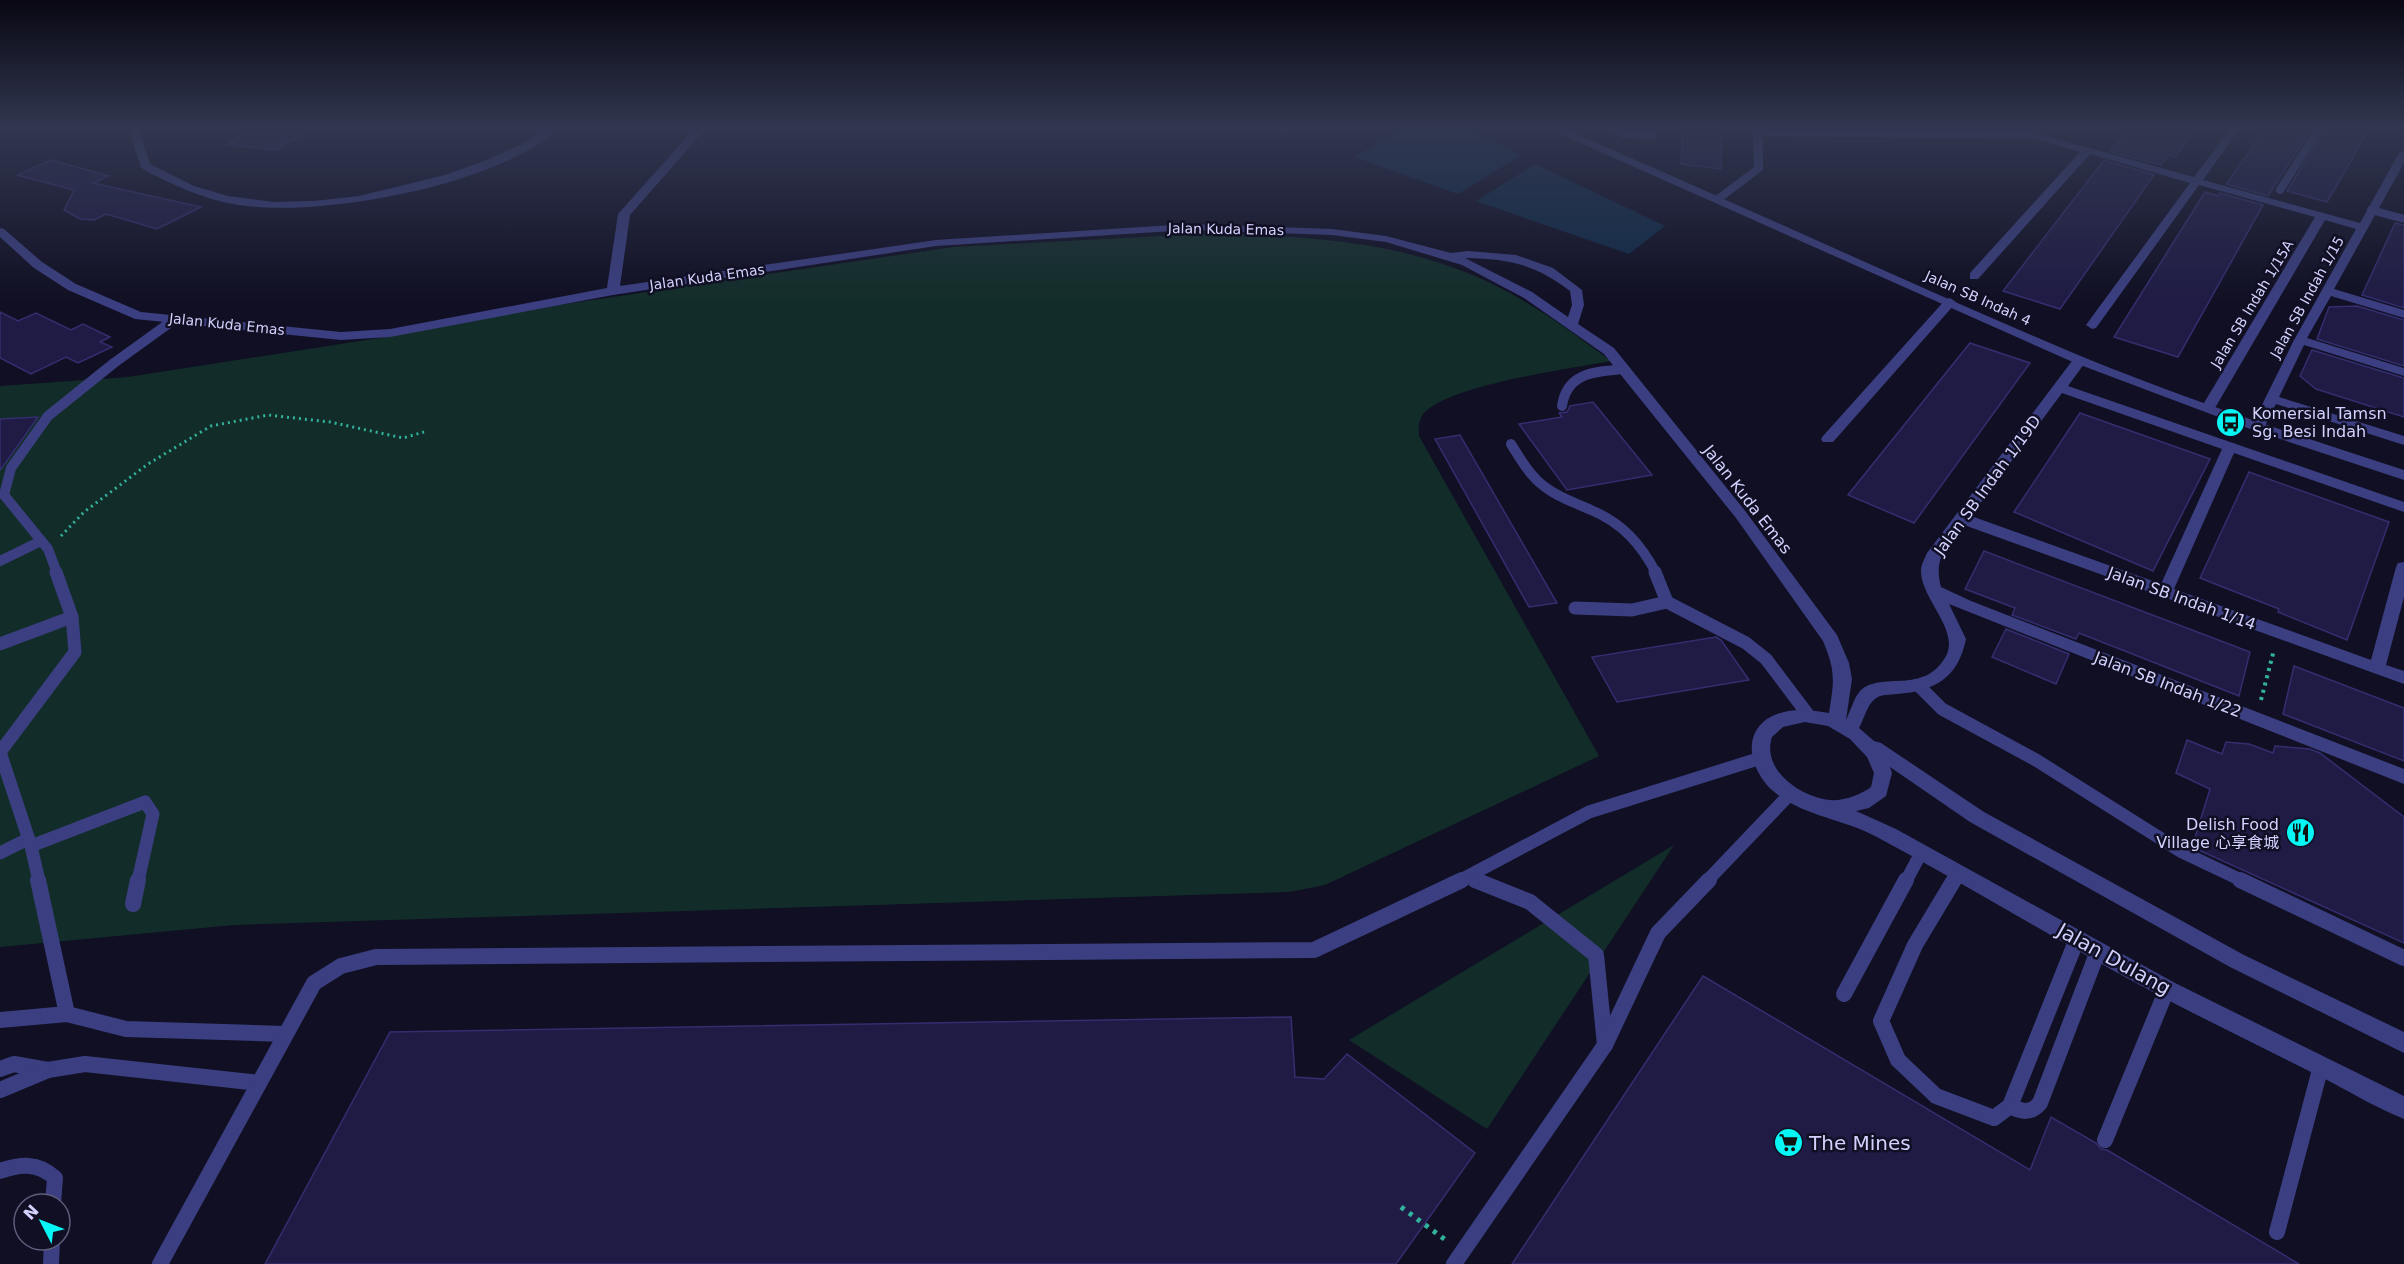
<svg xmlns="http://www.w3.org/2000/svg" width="2404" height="1264" font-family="'DejaVu Sans','Noto Sans SC',sans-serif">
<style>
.green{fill:#122d29}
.water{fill:#0f2a47}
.building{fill:#1f1b44;stroke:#342e6f;stroke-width:1.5}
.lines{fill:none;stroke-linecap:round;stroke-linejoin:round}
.path-far2{stroke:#32b29d;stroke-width:3;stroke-dasharray:2 4;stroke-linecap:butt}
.path-far1{stroke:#32b29d;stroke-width:4;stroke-dasharray:3 4.5;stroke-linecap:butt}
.path{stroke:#32b29d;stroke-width:5;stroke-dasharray:4 6;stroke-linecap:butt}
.service-far3{stroke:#3b3f81;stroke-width:8}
.service-far2{stroke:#3b3f81;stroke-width:10}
.service-far1{stroke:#3b3f81;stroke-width:13}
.service{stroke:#3b3f81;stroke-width:16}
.minor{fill:#3b3f81;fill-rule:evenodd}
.tertiary{fill:#3b3f81;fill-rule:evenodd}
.labels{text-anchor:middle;stroke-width:5;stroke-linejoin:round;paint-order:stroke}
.far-street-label{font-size:14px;fill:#d3d2fe;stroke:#100f23}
.poi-label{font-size:16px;fill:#d3d2fe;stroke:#100f23;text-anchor:start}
.street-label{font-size:16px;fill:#d3d2fe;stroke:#100f23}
.near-street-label{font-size:20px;fill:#d3d2fe;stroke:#100f23}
.near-poi-label{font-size:20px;fill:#d3d2fe;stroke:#100f23;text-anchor:start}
</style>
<rect width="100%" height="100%" fill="#100f23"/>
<!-- green -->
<g class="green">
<path d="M1217 233C1331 238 1432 243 1532 306 1559 322 1585 342 1611 361 1568 369 1456 384 1426 411 1419 417 1418 427 1419 436L1599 756 1325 885 1289 892 234 925 0 947V386L128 377 379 338 559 305 953 247Z"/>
<path d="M1674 845 1487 1129 1349 1040Z"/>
</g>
<!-- water -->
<g class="water">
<path d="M1409 126H1457L1522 155 1458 194 1354 157Z"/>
<path d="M1535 164 1665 226 1629 254 1476 201Z"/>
</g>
<!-- building -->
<g class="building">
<path d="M258 126H315L276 150 227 145Z"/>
<path d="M1683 126H1722L1721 169 1681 164Z"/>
<path d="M2130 126H2198L2175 157 2168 155 2161 165 2110 152Z"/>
<path d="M2268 126H2313L2268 196 2226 184Z"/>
<path d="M2327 126H2371L2327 202 2287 191Z"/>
<path d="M51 160 109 176 93 183 201 207 157 229 106 214 94 220 80 219 64 210 74 190 17 175Z"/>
<path d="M2104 160 2154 175 2060 309 2003 291Z"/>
<path d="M2205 192 2218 196 2220 193 2263 205 2178 357 2114 337Z"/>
<path d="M2395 223 2404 225V308L2362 295Z"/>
<path d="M2357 306 2404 320V366L2317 339 2329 307Z"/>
<path d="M0 312 18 321 36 313 71 330 83 324 110 337 100 342 112 347 78 363 66 357 31 374 0 358Z"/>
<path d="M1970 343 2030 363 1914 523 1848 495Z"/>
<path d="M2312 350 2404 378V417L2316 389 2300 376Z"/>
<path d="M1593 402 1652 475 1567 490 1519 424 1562 417 1559 413 1567 412 1570 406Z"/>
<path d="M2080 413 2210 459 2153 571 2014 512Z"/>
<path d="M38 417 4 465 0 470V419Z"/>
<path d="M1460 435 1557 603 1529 607 1435 439Z"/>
<path d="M2249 472 2389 522 2347 640 2278 612 2279 609 2200 578Z"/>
<path d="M1984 551 2250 652 2239 696 2079 633 2076 639 2012 615 2015 608 1965 589Z"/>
<path d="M2006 629 2069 654 2056 684 1992 657Z"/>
<path d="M1716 637 1721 640 1749 680 1617 702 1592 657Z"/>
<path d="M2294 666 2404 708V761L2283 714Z"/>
<path d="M2187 740 2222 754 2226 742 2249 744 2273 753 2275 746 2310 749 2320 753 2404 817V943L2192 847 2210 789 2176 773Z"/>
<path d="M1703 976 2030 1170 2051 1117 2096 1143 2101 1149 2107 1150 2299 1264H1512Z"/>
<path d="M1291 1017 1295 1077 1324 1079 1347 1054 1475 1153 1396 1264H265L390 1032Z"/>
</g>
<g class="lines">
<!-- path-far2 -->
<path class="path-far2" d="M61 536 84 512 148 464 211 426 268 415 330 422 403 438 424 432"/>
<!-- path-far1 -->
<path class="path-far1" d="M2261 700 2274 650"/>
<!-- path -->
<path class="path" d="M1401 1207 1447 1241"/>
<!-- service-far3 -->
<g class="service-far3">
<path d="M1604 126 1623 134 1652 136"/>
<path d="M2280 190 2321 126"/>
<path d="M2371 210 2404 219"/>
<path d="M166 326 175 319"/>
</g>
<!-- service-far2 -->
<g class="service-far2">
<path d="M1562 406C1567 372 1595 372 1624 369"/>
<path d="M1511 444C1521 460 1530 476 1545 487 1559 498 1576 503 1591 510 1622 523 1641 544 1656 573"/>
<path d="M0 561 41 541"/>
<path d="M57 573 48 549 4 495 11 468 48 416 114 363 168 324"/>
</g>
<!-- service-far1 -->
<g class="service-far1">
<path d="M1667 602 1746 643 1766 659 1809 716"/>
<path d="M1575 608 1632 610 1667 602 1655 572"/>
<path d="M0 644 72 617"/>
<path d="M1919 686 1942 709 2036 760 2182 852 2243 881"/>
<path d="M31 846 145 802 153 814 138 881"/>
<path d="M0 853 28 839"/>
<path d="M1468 877 1478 881"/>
<path d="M39 881 31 846 0 752 75 652 72 617 56 572"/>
<path d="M1459 881 1589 812 1761 758"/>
<path d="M1707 881 1791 793"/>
<path d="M1906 881 1921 853"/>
<path d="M1953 881 1958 874"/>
</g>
<!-- service -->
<g class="service">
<path d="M38 880 67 1014 126 1029 285 1034"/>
<path d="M1475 880 1530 902 1596 955 1605 1045"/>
<path d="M1954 880 1915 945 1881 1021 1898 1060 1936 1096 1994 1118 2010 1106 2077 939"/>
<path d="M2240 880 2404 958"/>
<path d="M133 904 138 880"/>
<path d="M1844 994 1906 880"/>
<path d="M0 1020 67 1014"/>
<path d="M0 1069 14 1064 48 1070 85 1064 259 1083"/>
<path d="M0 1090 48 1070"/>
<path d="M2010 1106C2022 1112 2031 1114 2040 1103L2098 951"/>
<path d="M2105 1140 2167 989"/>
<path d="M0 1171C20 1164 38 1162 55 1178L53 1204"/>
<path d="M2277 1232 2321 1066"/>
<path d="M51 1264 52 1240"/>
<path d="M160 1264 314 983 341 966 376 957 1314 950 1462 880"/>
<path d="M1454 1264 1605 1045 1658 933 1709 880"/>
</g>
<!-- minor -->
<g class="minor">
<path d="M128 126H138L150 164 194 186 228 196 274 202 314 201 359 196 445 175 487 160 524 143 549 126H562C501 185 321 218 239 205 205 200 172 185 141 168Z"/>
<path d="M700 126H713L701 134 630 215 620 286 936 240 1189 224 1332 229 1386 236 1451 253 1468 251 1516 255 1553 268 1582 290 1584 305 1578 324 1614 348 1746 512 1837 635 1849 663 1852 679 1846 720C1850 712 1854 698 1860 691 1882 670 1924 696 1946 656 1960 630 1920 598 1921 570 1921 565 1925 558 1927 553L2075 357 2080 356 2087 360 2068 386 2404 502V512L2234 453 2174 589 2371 660 2396 567 2398 563 2404 562V597L2386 665 2404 671V684L1964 525C1947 548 1933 557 1941 587L1971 601 2404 769V784L1949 604 1966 639C1958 678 1935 691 1897 694 1890 695 1880 694 1875 699 1867 705 1864 719 1859 728L1874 741 1881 743 1984 812 2244 955 2404 1032V1053L2230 967 1970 822 1890 767 1892 773 1886 796 1869 808 1856 811 1896 829 2175 983 2404 1096V1119C2379 1109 2355 1095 2331 1082 2285 1059 2239 1036 2193 1013 2085 958 1982 893 1875 836 1843 819 1799 815 1772 790 1752 772 1741 737 1767 719 1786 707 1809 709 1829 713 1834 681 1836 672 1823 641L1736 518 1604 354 1524 298 1462 265 1386 242 1332 235 1189 230 936 246 613 295 390 337 341 340 135 319 68 290 34 268 0 237V228L4 229 42 262 76 284 141 312 341 332 390 329 607 288 618 214 693 130ZM1465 258C1509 259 1535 264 1570 291L1572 305 1568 317 1532 292ZM2062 393 2222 449 2161 584 1971 516ZM1805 722 1828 726 1850 739 1867 757 1874 773 1871 787C1859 796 1839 803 1823 799 1795 793 1762 768 1772 737L1783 727Z"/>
<path d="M1259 126H1304C1292 136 1272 134 1259 126Z"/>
<path d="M1753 126H1763V130L2035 133 2194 177 2232 126H2242L2203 180 2360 223 2399 153 2404 150V163L2334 289 2404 310V318L2331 296 2307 338 2404 368V376L2304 345 2279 397 2404 436V445L2276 404 2263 430H2253L2251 427 2294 340 2356 229 2325 220 2215 408 2208 412 2201 408 2315 217 2199 185 2096 328 2092 329 2086 325 2190 183 2090 154 1978 279H1970V273L2080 152 2035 139 1763 136V170L1722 201H1714V197L1754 167Z"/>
<path d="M1950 298 1956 302 1954 305 1833 442H1823L1821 439 1823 436 1946 299Z"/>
</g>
<!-- tertiary -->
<path class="tertiary" d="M1542 126H1557C1733 201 1907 283 2083 357 2188 400 2296 435 2404 470V480L2253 430 2075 363Z"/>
</g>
<!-- sky -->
<linearGradient id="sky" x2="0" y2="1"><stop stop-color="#090813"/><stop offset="0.42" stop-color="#313750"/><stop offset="1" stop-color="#313750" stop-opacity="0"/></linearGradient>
<rect width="2404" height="303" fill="url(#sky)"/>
<!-- icons -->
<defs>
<symbol id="bus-disc" viewBox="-11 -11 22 22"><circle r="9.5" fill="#07f5f5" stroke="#100f23"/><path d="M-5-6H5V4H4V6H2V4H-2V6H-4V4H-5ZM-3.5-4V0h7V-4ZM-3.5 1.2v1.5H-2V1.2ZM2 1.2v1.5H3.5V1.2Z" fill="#111"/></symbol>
<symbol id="restaurant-disc" viewBox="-11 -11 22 22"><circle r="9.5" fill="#07f5f5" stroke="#100f23"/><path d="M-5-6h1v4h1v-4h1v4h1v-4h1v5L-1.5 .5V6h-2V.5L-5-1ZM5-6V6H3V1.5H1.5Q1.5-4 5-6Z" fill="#111"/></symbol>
<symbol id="supermarket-disc" viewBox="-11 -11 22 22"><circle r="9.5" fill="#07f5f5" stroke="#100f23"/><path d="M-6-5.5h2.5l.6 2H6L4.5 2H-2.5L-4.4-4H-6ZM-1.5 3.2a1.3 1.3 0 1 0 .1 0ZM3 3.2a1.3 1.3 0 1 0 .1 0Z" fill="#111"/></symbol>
</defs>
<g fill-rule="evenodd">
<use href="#bus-disc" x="2214" y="406" width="33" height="33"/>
<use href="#restaurant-disc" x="2284" y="816" width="33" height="33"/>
<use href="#supermarket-disc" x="1772" y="1126" width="33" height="33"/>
</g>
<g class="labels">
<!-- far-street labels -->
<g class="far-street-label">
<text transform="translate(1226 229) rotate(1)" y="5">Jalan Kuda Emas</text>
<text transform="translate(707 277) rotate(-8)" y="5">Jalan Kuda Emas</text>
<text transform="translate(2307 297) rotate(-61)" y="5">Jalan SB Indah 1/15</text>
<text transform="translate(1978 298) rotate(24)" y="5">Jalan SB Indah 4</text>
<text transform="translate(2252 304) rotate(-59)" y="5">Jalan SB Indah 1/15A</text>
<text transform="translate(227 324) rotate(6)" y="5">Jalan Kuda Emas</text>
</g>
<!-- poi labels -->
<g class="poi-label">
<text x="2252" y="419">Komersial Tamsn<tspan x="2252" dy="18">Sg. Besi Indah</tspan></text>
<text x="2279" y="830" text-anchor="end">Delish Food<tspan x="2279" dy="18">Village 心享食城</tspan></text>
</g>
<!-- street labels -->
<g class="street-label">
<text transform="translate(1987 485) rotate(-54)" y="6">Jalan SB Indah 1/19D</text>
<text transform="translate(1748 499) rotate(52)" y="6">Jalan Kuda Emas</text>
<text transform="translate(2182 598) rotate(20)" y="6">Jalan SB Indah 1/14</text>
<text transform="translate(2168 684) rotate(21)" y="6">Jalan SB Indah 1/22</text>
</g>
<!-- near-street labels -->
<g class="near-street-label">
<text transform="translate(2114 959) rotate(29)" y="7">Jalan Dulang</text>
</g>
<!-- near-poi labels -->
<g class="near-poi-label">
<text x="1809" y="1150">The Mines</text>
</g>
</g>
<!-- north arrow -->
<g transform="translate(42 1222) rotate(312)"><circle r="28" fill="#100f23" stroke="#5e5d7b" stroke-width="1.5"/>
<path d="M0-4.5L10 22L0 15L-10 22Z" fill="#07f5f5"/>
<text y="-9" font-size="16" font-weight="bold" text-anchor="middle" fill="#d3d2fe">N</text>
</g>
</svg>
